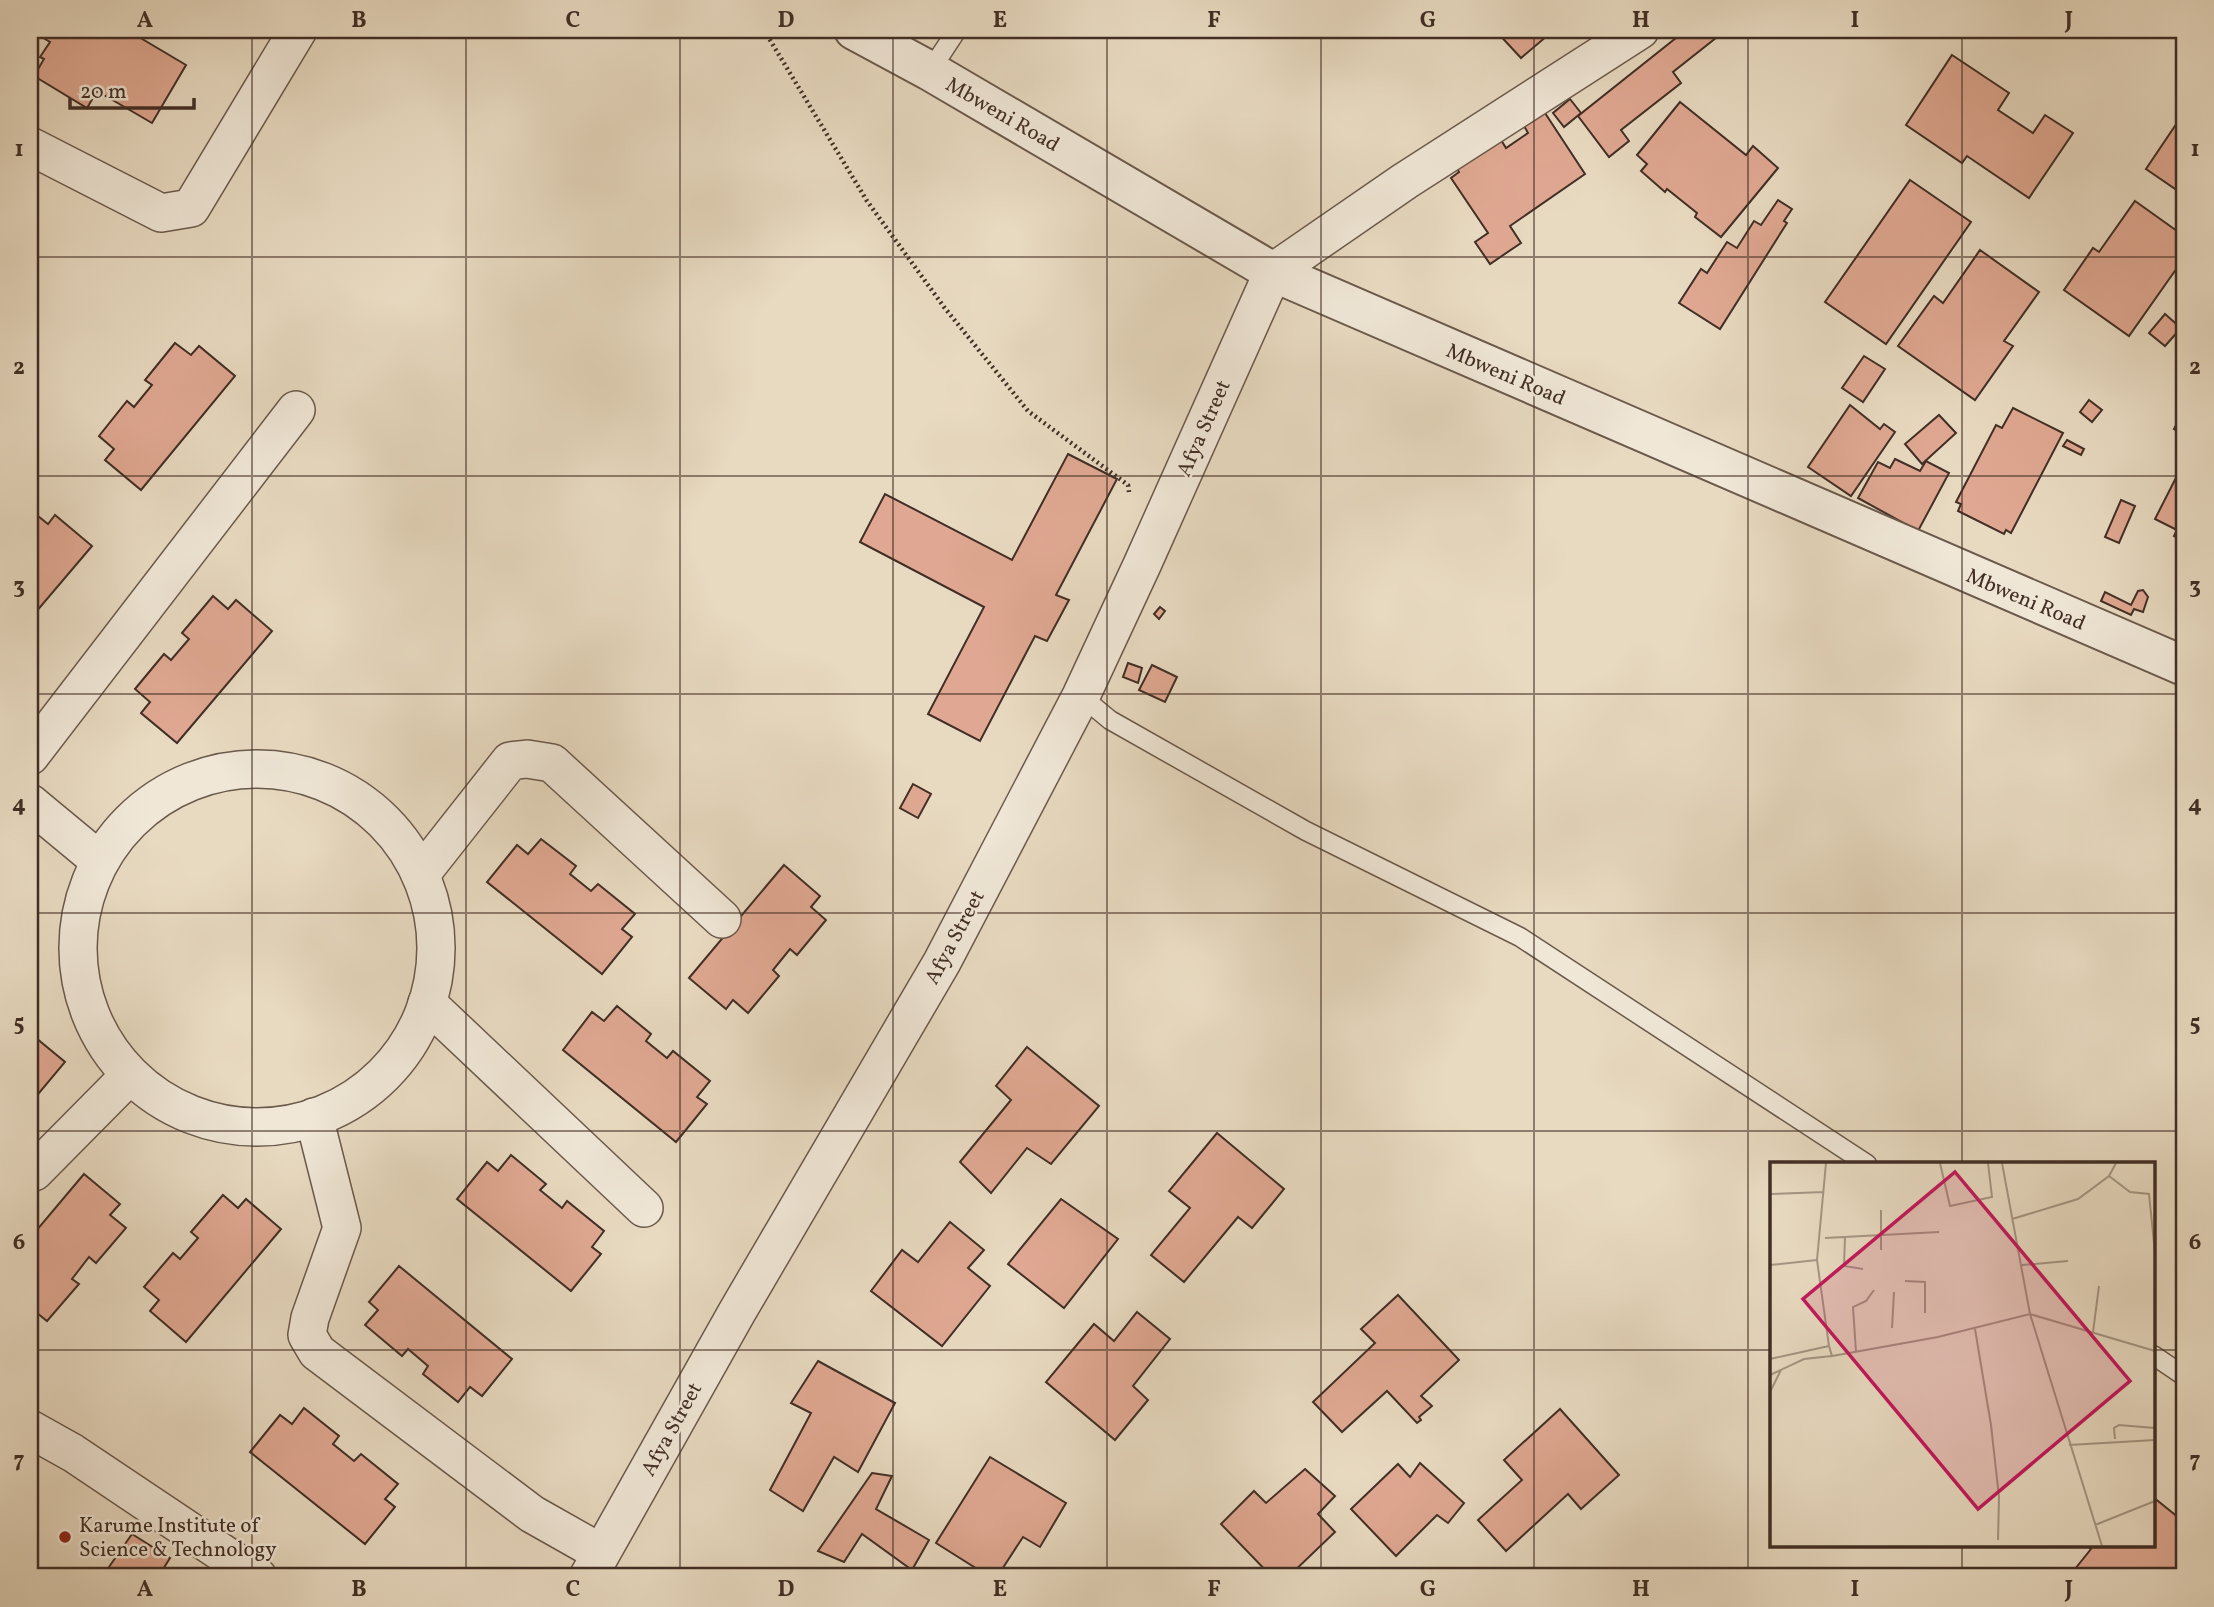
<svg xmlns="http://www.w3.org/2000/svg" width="2214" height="1607" font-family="Vollkorn,serif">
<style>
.building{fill:#e0a892;stroke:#412e25;stroke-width:2}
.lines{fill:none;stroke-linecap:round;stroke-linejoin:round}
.service-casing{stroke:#6b594c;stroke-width:21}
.minor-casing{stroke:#6b594c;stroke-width:40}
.tertiary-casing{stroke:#6b594c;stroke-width:42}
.path{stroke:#412e25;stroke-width:4.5;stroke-dasharray:2 3.5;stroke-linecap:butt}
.service{stroke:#f0e7d7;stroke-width:18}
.minor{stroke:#f0e7d7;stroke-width:37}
.tertiary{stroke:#f0e7d7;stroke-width:38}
.grid{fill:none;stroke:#412e25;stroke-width:2;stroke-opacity:0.55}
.poi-dot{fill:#8f2418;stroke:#f0e7d7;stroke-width:2.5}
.labels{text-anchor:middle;stroke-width:5;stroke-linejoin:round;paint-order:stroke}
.street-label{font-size:21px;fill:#412e25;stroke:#f0e7d7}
.poi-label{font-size:21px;fill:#412e25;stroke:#f0e7d7;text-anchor:start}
.inset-road{fill:none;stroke:#a59583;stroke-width:2}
.view{fill:#c2185b;fill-opacity:0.15;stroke:#c2185b;stroke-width:3.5}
.inset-edge{fill:none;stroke:#412e25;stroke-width:3.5}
.neatline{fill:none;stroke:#412e25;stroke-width:2.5}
.grid-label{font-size:23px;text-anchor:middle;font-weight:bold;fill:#412e25}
</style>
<rect width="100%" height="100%" fill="#e8dac1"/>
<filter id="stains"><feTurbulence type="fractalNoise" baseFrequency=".00286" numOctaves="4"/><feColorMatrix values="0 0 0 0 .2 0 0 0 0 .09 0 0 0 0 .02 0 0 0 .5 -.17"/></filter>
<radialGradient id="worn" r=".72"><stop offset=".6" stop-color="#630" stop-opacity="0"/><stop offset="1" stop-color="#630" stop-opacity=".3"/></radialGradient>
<!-- building -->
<g class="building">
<path d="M30 30H127L186 65 152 123 97 91 87 108 34 76 44 59 40 57 50 42Z"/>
<path d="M1495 30H1554L1521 58Z"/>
<path d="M1686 30H1726L1673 72 1681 83 1621 130 1629 141 1609 157 1578 116Z"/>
<path d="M1952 55 2009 93 1998 110 2033 133 2045 115 2073 133 2029 198 1967 156 1962 163 1906 125Z"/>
<path d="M1570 99 1581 113 1564 127 1553 113Z"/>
<path d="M1680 102 1746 155 1753 146 1778 168 1721 237 1695 217 1697 213 1667 189 1665 192 1641 171 1647 164 1637 155Z"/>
<path d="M1543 110 1585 174 1510 226 1521 243 1490 264 1475 242 1488 233 1451 178 1459 172 1457 169 1501 140 1506 148 1528 133 1523 124Z"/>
<path d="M2183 114H2184V195L2146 169Z"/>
<path d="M1910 180 1971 222 1886 344 1825 302Z"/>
<path d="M1778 200 1792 209 1784 221 1787 223 1720 329 1679 303 1701 269 1707 273 1727 242 1737 248 1754 221 1761 225Z"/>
<path d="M2135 201 2184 236V258L2129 336 2064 290 2093 248 2099 252Z"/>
<path d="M1980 250 2039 292 2004 341 2013 346 1975 400 1898 346 1934 296 1943 303Z"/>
<path d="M2165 314 2181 328 2165 346 2149 333Z"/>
<path d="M175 343 191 355 199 346 235 376 141 490 105 460 114 449 99 436 127 401 134 407 152 385 145 380Z"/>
<path d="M1864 356 1885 369 1863 402 1842 388Z"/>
<path d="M2089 400 2102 410 2092 422 2080 412Z"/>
<path d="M1850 405 1880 429 1884 424 1895 432 1851 496 1808 467Z"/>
<path d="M2013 408 2063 433 2011 533 2006 530 2004 534 1958 511 1961 504 1956 502 1996 425 2002 428Z"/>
<path d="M2184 409V435L2174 429Z"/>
<path d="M1939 415 1956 433 1922 464 1905 444Z"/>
<path d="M2067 440 2084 449 2081 455 2063 446Z"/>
<path d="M1068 454 1117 479 1056 595 1069 600 1047 641 1035 636 980 741 928 714 984 607 860 542 885 494 1012 560Z"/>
<path d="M1895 459 1920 471 1926 461 1949 473 1918 531 1858 498 1878 462 1890 468Z"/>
<path d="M2184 462V547L2180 545 2183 541 2174 536 2177 530 2155 519Z"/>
<path d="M2121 500 2135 506 2119 543 2105 537Z"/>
<path d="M33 512 48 524 55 515 92 546 30 619V515Z"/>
<path d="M2143 590 2148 597 2143 612 2134 609 2131 615 2101 601 2105 592 2131 605 2138 591Z"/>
<path d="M213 596 228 609 236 600 272 631 177 743 141 713 150 702 135 689 164 654 171 660 189 639 182 633Z"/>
<path d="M1160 607 1165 611 1159 619 1154 614Z"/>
<path d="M1128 663 1142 668 1138 683 1123 677Z"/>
<path d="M1152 665 1177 677 1165 702 1139 690Z"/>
<path d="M913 784 931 794 918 818 900 808Z"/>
<path d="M541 839 576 866 570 874 591 891 598 884 635 914 622 929 632 937 602 974 487 882 517 845 528 854Z"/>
<path d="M784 865 820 896 811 907 826 920 797 955 790 949 773 970 779 976 748 1013 733 1000 726 1009 689 978Z"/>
<path d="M617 1006 651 1034 646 1041 667 1058 673 1051 710 1081 697 1097 707 1104 676 1142 563 1050 592 1012 604 1021Z"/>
<path d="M30 1033 65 1062 34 1099 30 1095Z"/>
<path d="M1027 1047 1099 1106 1051 1164 1027 1148 991 1193 960 1162 1011 1100 996 1086Z"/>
<path d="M1217 1133 1284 1189 1252 1228 1238 1217 1184 1282 1151 1255 1190 1208 1169 1191Z"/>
<path d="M511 1155 546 1184 540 1190 562 1208 567 1201 604 1231 592 1247 601 1254 571 1291 457 1199 487 1162 498 1171Z"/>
<path d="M84 1174 120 1204 110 1215 126 1228 96 1263 89 1257 72 1279 79 1284 47 1321 32 1309 30 1311V1238Z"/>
<path d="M223 1195 238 1208 246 1199 281 1229 186 1342 150 1311 159 1300 144 1287 173 1253 180 1259 198 1238 191 1232Z"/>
<path d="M1061 1199 1118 1239 1064 1308 1008 1264Z"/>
<path d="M950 1222 984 1250 968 1268 990 1286 942 1346 871 1291 902 1250 918 1262Z"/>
<path d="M399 1266 512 1359 482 1396 470 1387 458 1402 423 1374 428 1366 408 1349 402 1356 365 1325 378 1310 369 1302Z"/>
<path d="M1398 1295 1459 1360 1421 1396 1432 1406 1419 1417 1421 1420 1417 1423 1387 1391 1342 1432 1313 1402 1375 1343 1361 1329Z"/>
<path d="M1137 1312 1170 1339 1133 1386 1148 1400 1115 1440 1046 1382 1094 1324 1114 1341Z"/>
<path d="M818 1361 895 1403 858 1472 834 1457 803 1511 770 1490 811 1413 791 1403Z"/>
<path d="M304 1408 339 1436 333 1444 354 1461 361 1454 398 1484 385 1499 395 1507 365 1544 250 1452 280 1415 292 1424Z"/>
<path d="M1560 1409 1619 1475 1581 1509 1568 1494 1506 1551 1478 1520 1522 1480 1504 1460Z"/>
<path d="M990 1457 1066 1503 1040 1547 1023 1537 997 1577H990L936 1543Z"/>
<path d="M1420 1463 1464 1503 1448 1523 1437 1515 1396 1556 1351 1509 1398 1464 1410 1477Z"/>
<path d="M1305 1469 1335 1496 1318 1514 1335 1532 1288 1577H1272L1221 1524 1254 1491 1266 1503Z"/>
<path d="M872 1473 892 1476 876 1509 929 1540 912 1570 862 1534 844 1562 818 1551Z"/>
<path d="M2153 1497 2184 1522V1577H2075L2071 1574 2091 1549 2087 1546H2153Z"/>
<path d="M132 1534 170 1558 158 1577H147L138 1571 134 1577H102Z"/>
</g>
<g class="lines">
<defs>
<g id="service">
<path d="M930 71 957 30"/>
<path d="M1081 696 1110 720 1306 831 1520 937 1867 1164"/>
<path d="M2153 1355 2184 1376"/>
</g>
<g id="minor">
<path d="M30 146 161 213 191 208 298 30"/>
<path d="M30 756 296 410"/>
<circle cx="257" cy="948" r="179"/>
<path d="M30 803 100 861"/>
<path d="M421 874 510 761 527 759 552 763 722 919"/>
<path d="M427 1003 644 1208"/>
<path d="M314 1117 342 1228 310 1318 307 1335 317 1352 532 1514 601 1553"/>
<path d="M30 1173 34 1172 130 1075"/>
<path d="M30 1429 73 1453 258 1577"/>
<path d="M588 1577 737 1312 942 962 1081 696 1142 565 1273 272 1405 181 1640 30"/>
</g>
<path id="tertiary" d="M854 30 930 71 1273 272 2184 666"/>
</defs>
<!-- service casing -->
<use href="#service" class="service-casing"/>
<!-- minor casing -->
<use href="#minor" class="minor-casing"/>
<!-- tertiary casing -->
<use href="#tertiary" class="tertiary-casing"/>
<!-- path -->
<path class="path" d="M764 30 867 201 944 307 1028 411 1128 485 1129 492"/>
<!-- service -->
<use href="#service" class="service"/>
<!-- minor -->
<use href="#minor" class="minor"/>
<!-- tertiary -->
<use href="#tertiary" class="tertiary"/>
</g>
<!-- grid -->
<path class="grid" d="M252 30V1577M466 30V1577M680 30V1577M893 30V1577M1107 30V1577M1321 30V1577M1534 30V1577M1748 30V1577M1962 30V1164M30 257H2184M30 476H2184M30 694H2184M30 913H2184M30 1131H2184M30 1350H1771M2153 1350H2184M1962 1546V1577"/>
<!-- markers -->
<circle class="poi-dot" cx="65" cy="1537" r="7"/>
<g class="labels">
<!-- street labels -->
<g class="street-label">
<text transform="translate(1003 114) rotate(30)" y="7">Mbweni Road</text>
<text transform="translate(1506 374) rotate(23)" y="7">Mbweni Road</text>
<text transform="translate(1203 428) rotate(-66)" y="7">Afya Street</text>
<text transform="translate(2026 599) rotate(23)" y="7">Mbweni Road</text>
<text transform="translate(954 937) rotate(-62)" y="7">Afya Street</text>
<text transform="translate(671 1429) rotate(-61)" y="7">Afya Street</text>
</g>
<!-- poi labels -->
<g class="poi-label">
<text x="79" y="1532">Karume Institute of<tspan x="79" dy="24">Science &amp; Technology</tspan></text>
</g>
</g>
<!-- overview -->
<g transform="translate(1770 1162)">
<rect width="385" height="385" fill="#e8dac1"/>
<path class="inset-road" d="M56 1 47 98 59 184M170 1 180 44 222 35 218 1M232 1 260 152 332 384M339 14 360 30 379 32 385 91M0 32 54 30M111 48V88M242 57 308 37 339 14 346 1M75 75 74 104 93 107M55 76 169 70M0 103 47 98M252 103 298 99M135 119 155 120V151M122 166 124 130M205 167 221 263 229 335 228 378M323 170 329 124M86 190 83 145 96 139 104 128M0 197 59 184 62 194 168 175 260 152 385 189M0 213 34 197 62 194M0 230 11 208M345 277 344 266 349 263 385 266M299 283 385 278M325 363 385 339"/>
<path class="view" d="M185 10 360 219 208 347 33 137Z"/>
<rect width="385" height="385" class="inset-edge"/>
</g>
<!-- margin -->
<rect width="2214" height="1607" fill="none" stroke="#e8dac1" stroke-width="77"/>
<!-- scale -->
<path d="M70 98v10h124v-10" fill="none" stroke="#412e25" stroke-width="3.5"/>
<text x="80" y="98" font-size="21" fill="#412e25" stroke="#f0e7d7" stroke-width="5" paint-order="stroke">20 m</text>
<rect x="38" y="38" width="2138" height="1530" class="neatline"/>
<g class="grid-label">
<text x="145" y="27">A</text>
<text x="359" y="27">B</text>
<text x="573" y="27">C</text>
<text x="786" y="27">D</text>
<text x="1000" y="27">E</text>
<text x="1214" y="27">F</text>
<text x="1428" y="27">G</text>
<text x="1641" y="27">H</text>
<text x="1855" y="27">I</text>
<text x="2069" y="27">J</text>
<text x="19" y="156">1</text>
<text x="2195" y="156">1</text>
<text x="19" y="374">2</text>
<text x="2195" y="374">2</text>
<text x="19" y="593">3</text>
<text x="2195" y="593">3</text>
<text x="19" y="811">4</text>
<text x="2195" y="811">4</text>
<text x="19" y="1030">5</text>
<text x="2195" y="1030">5</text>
<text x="19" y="1249">6</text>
<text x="2195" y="1249">6</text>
<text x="19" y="1467">7</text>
<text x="2195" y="1467">7</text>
<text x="145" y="1596">A</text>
<text x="359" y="1596">B</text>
<text x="573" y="1596">C</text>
<text x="786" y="1596">D</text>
<text x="1000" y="1596">E</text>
<text x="1214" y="1596">F</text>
<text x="1428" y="1596">G</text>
<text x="1641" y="1596">H</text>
<text x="1855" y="1596">I</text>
<text x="2069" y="1596">J</text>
</g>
<rect width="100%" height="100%" filter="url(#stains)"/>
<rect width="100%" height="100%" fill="url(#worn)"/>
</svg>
